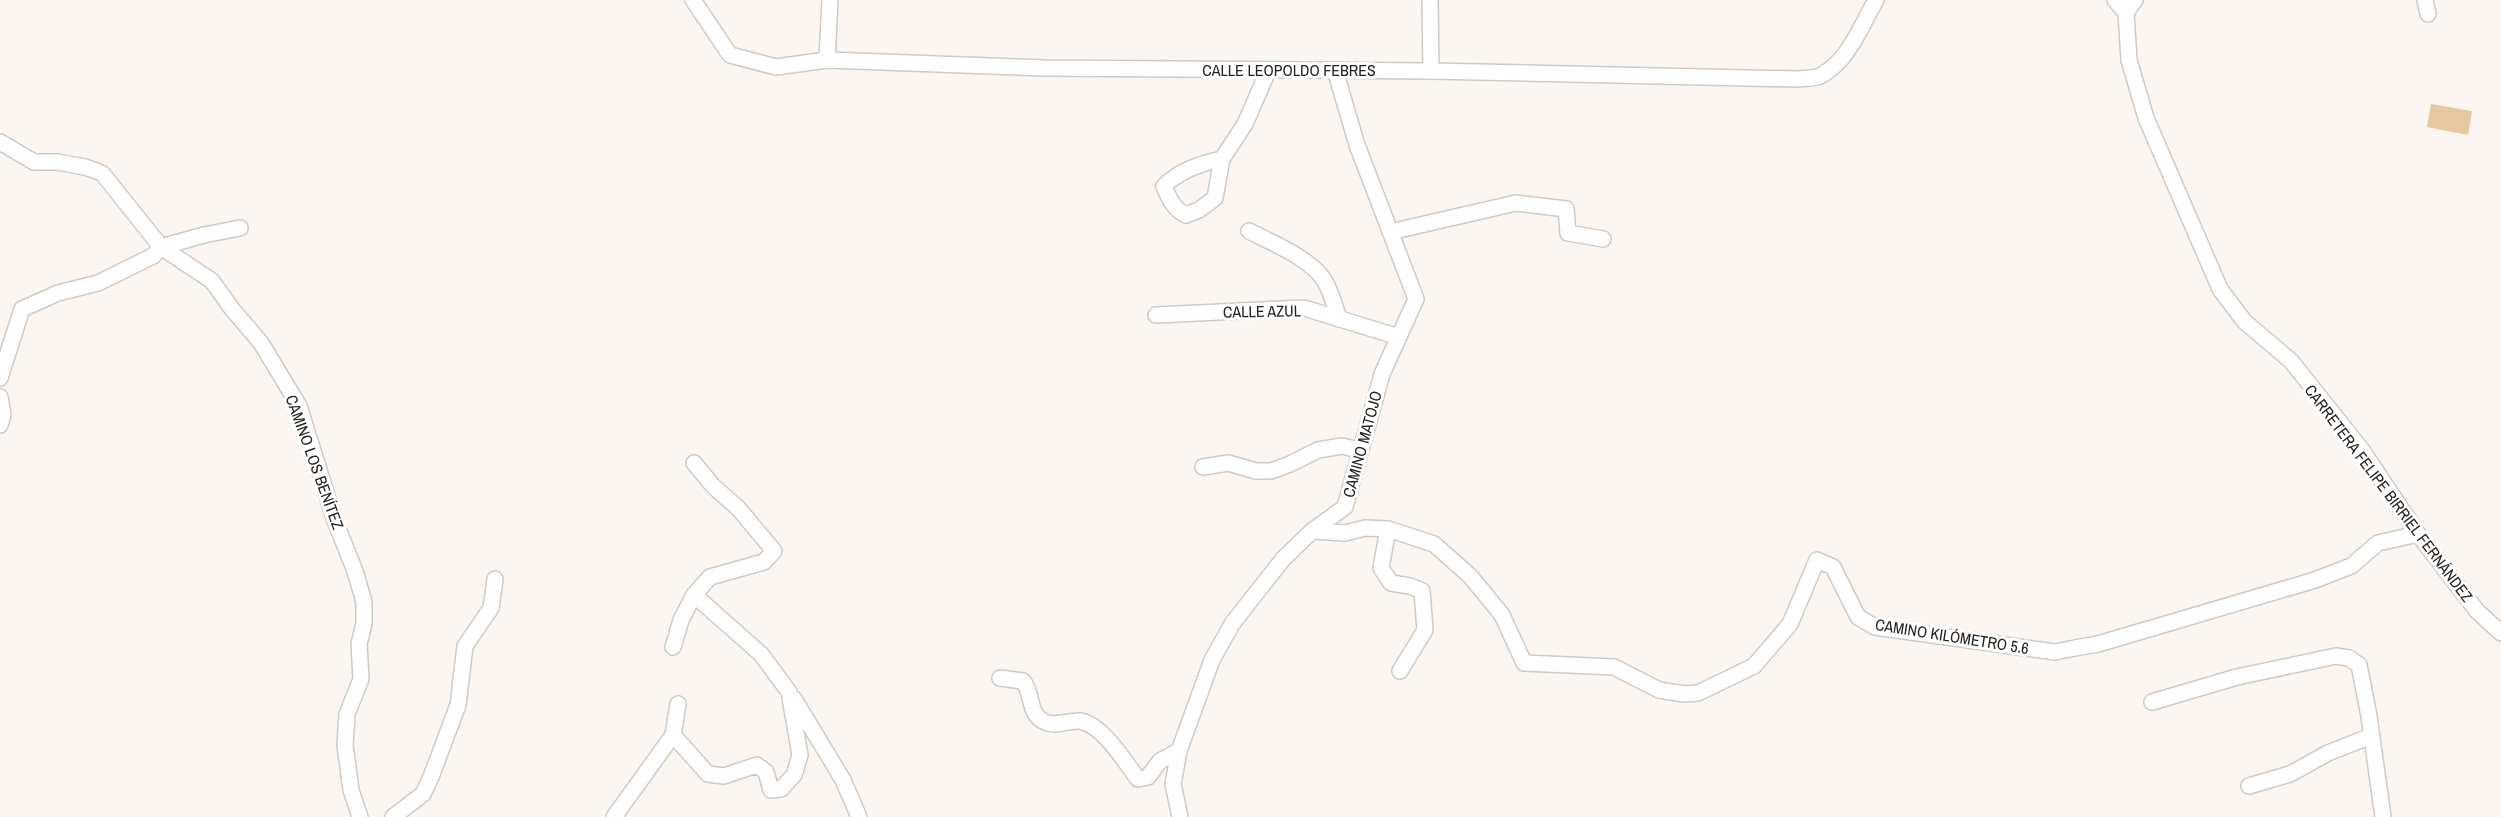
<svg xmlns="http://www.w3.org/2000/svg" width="2501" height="817" font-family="'Archivo Narrow',sans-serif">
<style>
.pitch{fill:#e7c79f}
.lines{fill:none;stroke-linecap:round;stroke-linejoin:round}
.minor-casing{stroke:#cecac5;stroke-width:18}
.minor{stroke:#fff;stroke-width:15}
.labels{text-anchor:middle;stroke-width:6;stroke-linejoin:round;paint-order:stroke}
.street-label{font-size:16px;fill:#242321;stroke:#fff}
</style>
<rect width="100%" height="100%" fill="#fbf6f1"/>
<!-- pitch -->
<path class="pitch" d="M2431 104 2472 111 2468 135 2427 127Z"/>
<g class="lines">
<defs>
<g id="minor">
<path d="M693 0 730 55 776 67 827 60 1045 68 1431 71 1797 79C1804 78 1813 79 1820 76 1848 62 1861 26 1876 0"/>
<path d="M1430 0 1431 71"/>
<path d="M2115 0 2126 13"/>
<path d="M2135 0 2126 13 2129 60 2146 118 2220 289 2244 321 2291 361 2362 450 2418 534 2477 611 2501 633"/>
<path d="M2425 0 2428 14"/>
<path d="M827 60 830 0"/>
<path d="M0 142 34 162H57L85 167 102 173 161 247 212 281 232 309 261 343 299 406 335 521 355 571 364 602V624L359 644 361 679 347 714 345 745 351 790 360 817"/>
<path d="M1222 159C1202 163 1179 171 1164 186 1169 199 1174 209 1186 215L1199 210 1215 198 1222 159 1245 124 1268 71"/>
<path d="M1249 231C1272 243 1310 258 1324 280 1331 291 1335 306 1339 319"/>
<path d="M1390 232 1516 203 1566 209 1568 233 1603 239"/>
<path d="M1156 315 1304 308 1399 337"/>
<path d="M0 378 22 309 58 293 98 283 153 256 161 247 204 235 240 228"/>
<path d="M0 397 3 415 0 425"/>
<path d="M1203 467 1228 463 1256 471H1271L1290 464 1318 450 1342 446 1359 450"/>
<path d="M1388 529 1381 568 1391 583 1410 586 1422 591 1425 630 1400 671"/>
<path d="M1312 531 1345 533 1365 528 1388 529 1434 544 1471 577 1502 615 1524 663 1614 667 1659 690 1684 694 1698 693 1754 666 1790 624 1817 560 1833 567 1858 617 1875 627 2055 652 2075 648 2098 644 2315 580 2351 566 2378 543 2418 534"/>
<path d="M673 647 681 620 694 595 710 577 764 562 774 551 738 508 713 486 694 463"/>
<path d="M1000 678 1023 681C1033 693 1028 713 1043 721 1054 728 1068 720 1080 721 1102 724 1125 762 1138 779L1148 777 1160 761 1179 751"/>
<path d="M794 699 843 780 859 817"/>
<path d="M2152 702 2237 677 2336 656 2349 658 2359 665 2369 716 2383 817"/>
<path d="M678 704 673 735 708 774 724 776 757 765 766 772 771 790 781 789 794 775 800 755 789 692 761 654 694 595"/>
<path d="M2249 786 2290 774 2328 753 2371 736"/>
<path d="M393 817 423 794 431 777 458 705 465 646 491 608 495 579"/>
<path d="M614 817 673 735"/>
<path d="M1180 817 1173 784 1179 751 1212 660 1232 624 1283 559 1312 531 1345 507 1382 374 1416 299 1357 145 1335 70"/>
</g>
</defs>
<!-- minor casing -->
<use href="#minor" class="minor-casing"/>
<!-- minor -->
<use href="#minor" class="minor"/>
</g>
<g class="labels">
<!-- street labels -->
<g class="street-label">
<text x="1289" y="76">CALLE LEOPOLDO FEBRES</text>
<text transform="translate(1262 311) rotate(-1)" y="6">CALLE AZUL</text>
<text transform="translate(1362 444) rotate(-75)" y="6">CAMINO MATOJO</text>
<text transform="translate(315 462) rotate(70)" y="6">CAMINO LOS BENÍTEZ</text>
<text transform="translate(2389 493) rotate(53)" y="6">CARRETERA FELIPE BIRRIEL FERNÁNDEZ</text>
<text transform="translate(1952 636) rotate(9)" y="6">CAMINO KILÓMETRO 5.6</text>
</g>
</g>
</svg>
